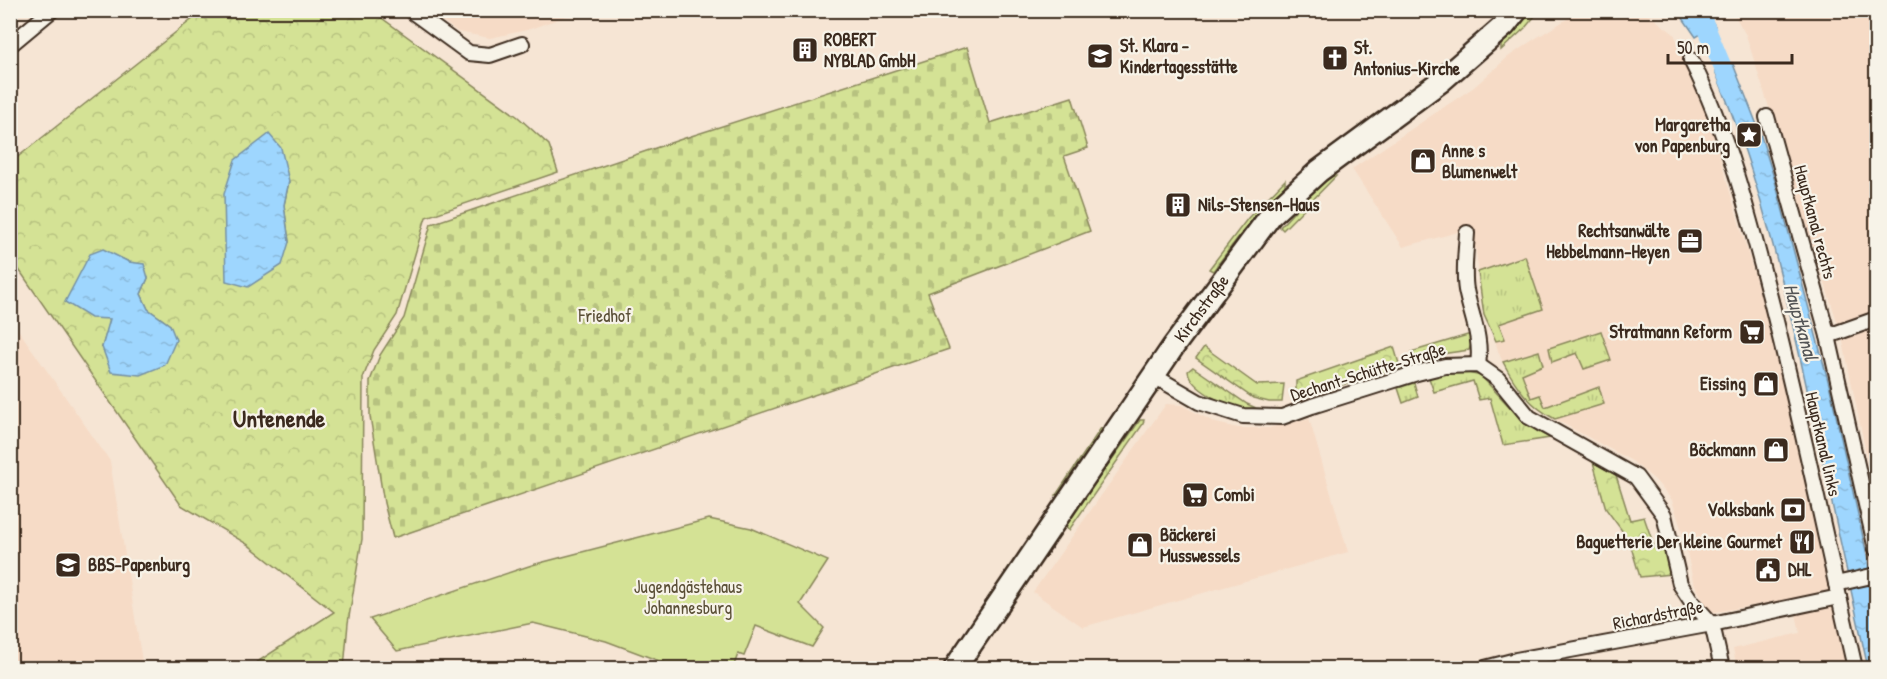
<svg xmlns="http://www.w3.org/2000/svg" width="1887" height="679" font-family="'Patrick Hand',sans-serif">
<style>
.built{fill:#f6dbc6}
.grass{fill:url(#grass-tufts);stroke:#88865a;stroke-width:1.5}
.forest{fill:url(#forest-crowns);stroke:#88865a;stroke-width:1.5;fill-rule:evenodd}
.cemetery{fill:url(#cemetery-stones);stroke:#88865a;stroke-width:1.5}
.park{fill:#d4e295;stroke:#88865a;stroke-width:1.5}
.water{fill:url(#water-ripples);stroke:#7691a4;stroke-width:1.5}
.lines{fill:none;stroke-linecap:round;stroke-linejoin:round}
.canal{stroke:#9ed6fe;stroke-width:18}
.minor-casing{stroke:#3b2a1e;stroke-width:18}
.primary-casing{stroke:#3b2a1e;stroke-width:26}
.minor{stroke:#f7f3e8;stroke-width:14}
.primary{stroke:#f7f3e8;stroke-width:21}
.labels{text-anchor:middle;stroke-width:4.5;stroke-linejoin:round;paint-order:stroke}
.poi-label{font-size:18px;font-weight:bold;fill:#3b2a1e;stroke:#f7f3e8;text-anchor:start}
.street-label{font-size:18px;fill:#3b2a1e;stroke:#f7f3e8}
.park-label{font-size:18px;fill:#5a4f36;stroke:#f7f3e8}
.water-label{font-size:20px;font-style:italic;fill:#545556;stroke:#f7f3e8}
.district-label{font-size:24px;font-weight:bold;fill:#3b2a1e;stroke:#f7f3e8}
</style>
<defs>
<pattern id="grass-tufts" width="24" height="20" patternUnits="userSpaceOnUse" patternTransform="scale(1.5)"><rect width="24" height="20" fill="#d4e295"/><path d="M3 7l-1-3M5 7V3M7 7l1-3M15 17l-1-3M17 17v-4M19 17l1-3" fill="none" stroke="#b7c280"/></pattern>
<pattern id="forest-crowns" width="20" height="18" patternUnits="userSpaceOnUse" patternTransform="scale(1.5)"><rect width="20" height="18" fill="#d4e295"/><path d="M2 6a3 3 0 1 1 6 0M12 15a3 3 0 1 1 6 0" fill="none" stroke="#b7c280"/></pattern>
<pattern id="cemetery-stones" width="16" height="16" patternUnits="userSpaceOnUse" patternTransform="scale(1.5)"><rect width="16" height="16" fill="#d4e295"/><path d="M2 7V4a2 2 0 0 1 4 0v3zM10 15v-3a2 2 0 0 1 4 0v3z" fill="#b7c280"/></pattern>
<pattern id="water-ripples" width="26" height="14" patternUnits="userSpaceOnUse" patternTransform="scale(1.5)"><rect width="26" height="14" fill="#9ed6fe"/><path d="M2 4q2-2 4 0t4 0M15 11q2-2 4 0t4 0" fill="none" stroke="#89b8d9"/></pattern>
</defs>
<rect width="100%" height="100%" fill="#f6e5d4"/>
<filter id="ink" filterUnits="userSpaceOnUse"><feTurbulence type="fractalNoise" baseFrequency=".0167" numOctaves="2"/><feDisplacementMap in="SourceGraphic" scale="12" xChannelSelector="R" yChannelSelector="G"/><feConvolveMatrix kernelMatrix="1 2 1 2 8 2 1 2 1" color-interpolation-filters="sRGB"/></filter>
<g filter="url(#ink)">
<!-- built -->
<g class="built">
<path d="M428 11H581L527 30 490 38 458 32Z"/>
<path d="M1580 11H1644L1674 34 1703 100 1775 345 1851 668H1737L1733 649 1800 633 1793 599 1710 613 1693 581 1684 538 1672 500 1655 480 1632 461 1542 412 1522 394 1504 365 1498 351 1494 336 1484 315 1473 228 1403 247 1352 169 1474 87 1508 57 1533 40Z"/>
<path d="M1732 11H1876V501L1842 337 1746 35Z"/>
<path d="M10 318 110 461 143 668H11Z"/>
<path d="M1166 404 1181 405 1216 423 1238 428H1269L1309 418 1348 552 1083 627 1033 592Z"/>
</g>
<!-- grass -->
<g class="grass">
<path d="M1531 11H1539L1525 28 1501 50V44Z"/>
<path d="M1328 175 1336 176 1283 230 1280 227Z"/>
<path d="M1285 180V187L1252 219 1213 271 1209 269 1248 218Z"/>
<path d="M1525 256 1543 309 1499 324 1505 339 1496 341 1484 315 1478 272Z"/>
<path d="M1601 331 1611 360 1584 369 1577 353 1552 362 1549 348Z"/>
<path d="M1471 334 1472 341 1469 350 1441 354 1414 362 1411 352Z"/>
<path d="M1539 351 1543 365 1522 374 1531 398 1540 395 1545 407 1599 387 1604 404 1555 419C1530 406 1516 387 1503 362Z"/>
<path d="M1193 367 1247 404 1256 408 1274 410C1265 410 1255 411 1245 410 1228 407 1190 389 1188 371Z"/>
<path d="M1464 372 1481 376 1518 416 1537 431 1550 438 1503 445 1490 398 1479 400 1473 381 1434 392 1429 378 1447 373Z"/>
<path d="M1414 383 1418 397 1403 403 1398 388Z"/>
<path d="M1140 420H1144L1143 424 1069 530 1065 525Z"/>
<path d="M1101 428 1105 431 1063 495H1056Z"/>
</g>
<!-- forest -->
<g class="forest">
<path d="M204 10 372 11 518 117 549 145 558 172 426 217 397 315 374 350 363 378 362 539 348 623 344 668H248L334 612 247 544 181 505 11 258 10 163ZM289 181 284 205 289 242 226 281ZM103 250 129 262 148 278 141 294 148 309 170 325 102 347 111 318Z"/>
<path d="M1204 347 1257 385 1284 384 1282 402H1269L1253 398 1196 358Z"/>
<path d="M1394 347 1400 367 1296 399V381Z"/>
<path d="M1593 462 1616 475 1630 520 1644 517 1654 546 1667 550 1671 574 1640 577 1629 540 1606 509Z"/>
</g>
<!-- cemetery -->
<path class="cemetery" d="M967 47 990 123 1072 97 1088 148 1064 156 1090 231 928 293 949 349 393 538 384 503 370 416V381L380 355 404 318 431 224 682 139Z"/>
<!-- park -->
<path class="park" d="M709 519 751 528 828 561 800 604 824 628 812 647 756 626 744 656 738 654 733 668H678L606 641 533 623 397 651 370 619 532 565Z"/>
<!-- water -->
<g class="water">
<path d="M1678 11H1706L1715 26 1696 37Z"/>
<path d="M1733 64 1759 130 1775 181 1830 388 1876 596V668H1868C1849 578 1829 488 1809 398 1785 287 1759 176 1715 71Z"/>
<path d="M269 134 281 148 289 181 284 205 289 242 282 265 248 287 226 281 224 194 235 160Z"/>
<path d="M103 249 129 262 144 264 148 278 141 294 148 309 170 325 176 340 165 365 140 375 111 372 102 347 110 319 91 318 65 302 90 254Z"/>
</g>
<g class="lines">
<!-- canal -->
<path class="canal" d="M1699 10 1732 89"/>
<defs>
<g id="minor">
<path d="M410 10 469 53 490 55 522 44"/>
<path d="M10 45 52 10"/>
<path d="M1691 60C1729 135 1750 220 1771 301 1802 423 1827 546 1855 668"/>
<path d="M1767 117 1828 336 1876 549"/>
<path d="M1467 233C1466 251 1463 272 1466 290 1471 316 1482 337 1478 365"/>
<path d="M1828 336 1876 319"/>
<path d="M1154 376 1199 402 1243 416 1282 417 1312 406 1417 373 1445 366 1478 365 1498 379 1529 417 1636 477 1664 515 1680 584 1692 602 1712 624 1722 668"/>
<path d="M1836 584 1876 575"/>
<path d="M1485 668 1516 660 1712 624 1839 597"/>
</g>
<g id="primary">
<path id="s1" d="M955 668 1173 347 1271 215 1319 171 1441 81 1505 25 1517 10"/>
</g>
</defs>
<!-- minor casing -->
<use href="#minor" class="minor-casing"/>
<!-- primary casing -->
<use href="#primary" class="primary-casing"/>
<!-- minor -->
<use href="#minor" class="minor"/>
<!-- primary -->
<use href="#primary" class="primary"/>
</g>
</g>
<!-- icons -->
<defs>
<symbol id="building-square" viewBox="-11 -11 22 22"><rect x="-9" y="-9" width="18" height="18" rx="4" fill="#3b2a1e" stroke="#f7f3e8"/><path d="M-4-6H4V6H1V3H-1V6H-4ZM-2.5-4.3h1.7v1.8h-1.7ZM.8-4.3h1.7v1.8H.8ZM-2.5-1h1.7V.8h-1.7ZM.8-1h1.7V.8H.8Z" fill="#fff"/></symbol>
<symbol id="school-square" viewBox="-11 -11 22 22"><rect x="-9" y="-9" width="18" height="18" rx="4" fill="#3b2a1e" stroke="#f7f3e8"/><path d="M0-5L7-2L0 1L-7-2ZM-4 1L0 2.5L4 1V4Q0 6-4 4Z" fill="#fff"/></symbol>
<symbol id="church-square" viewBox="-11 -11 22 22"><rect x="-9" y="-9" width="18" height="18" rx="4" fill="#3b2a1e" stroke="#f7f3e8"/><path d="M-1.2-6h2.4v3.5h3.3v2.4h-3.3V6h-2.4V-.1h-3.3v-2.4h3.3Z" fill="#fff"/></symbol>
<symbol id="sight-square" viewBox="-11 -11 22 22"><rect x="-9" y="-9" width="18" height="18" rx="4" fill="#3b2a1e" stroke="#f7f3e8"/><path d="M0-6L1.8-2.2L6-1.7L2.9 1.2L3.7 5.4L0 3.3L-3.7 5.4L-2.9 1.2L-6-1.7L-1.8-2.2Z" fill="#fff"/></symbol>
<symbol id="shop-square" viewBox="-11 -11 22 22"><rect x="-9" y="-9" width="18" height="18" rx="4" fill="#3b2a1e" stroke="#f7f3e8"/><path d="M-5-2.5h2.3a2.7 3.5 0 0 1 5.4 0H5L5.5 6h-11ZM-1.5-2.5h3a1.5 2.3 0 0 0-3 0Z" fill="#fff"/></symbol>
<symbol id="office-square" viewBox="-11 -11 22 22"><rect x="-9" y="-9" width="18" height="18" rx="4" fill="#3b2a1e" stroke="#f7f3e8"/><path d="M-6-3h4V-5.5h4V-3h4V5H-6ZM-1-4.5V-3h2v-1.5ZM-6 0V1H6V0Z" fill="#fff"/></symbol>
<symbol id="supermarket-square" viewBox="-11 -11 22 22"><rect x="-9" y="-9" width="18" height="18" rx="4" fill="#3b2a1e" stroke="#f7f3e8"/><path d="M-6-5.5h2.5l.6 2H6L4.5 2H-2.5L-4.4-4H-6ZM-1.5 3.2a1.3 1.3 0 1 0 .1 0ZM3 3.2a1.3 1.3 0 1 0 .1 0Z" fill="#fff"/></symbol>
<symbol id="bank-square" viewBox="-11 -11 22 22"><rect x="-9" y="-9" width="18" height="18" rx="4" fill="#3b2a1e" stroke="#f7f3e8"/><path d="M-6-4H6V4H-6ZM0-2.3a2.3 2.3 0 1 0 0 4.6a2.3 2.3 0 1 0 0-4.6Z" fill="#fff"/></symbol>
<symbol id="restaurant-square" viewBox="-11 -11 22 22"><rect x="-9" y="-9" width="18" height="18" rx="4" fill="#3b2a1e" stroke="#f7f3e8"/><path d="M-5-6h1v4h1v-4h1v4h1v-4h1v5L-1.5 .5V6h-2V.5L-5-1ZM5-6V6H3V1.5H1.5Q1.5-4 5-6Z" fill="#fff"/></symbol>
<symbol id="civic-square" viewBox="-11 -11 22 22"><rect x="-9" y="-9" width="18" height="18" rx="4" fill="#3b2a1e" stroke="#f7f3e8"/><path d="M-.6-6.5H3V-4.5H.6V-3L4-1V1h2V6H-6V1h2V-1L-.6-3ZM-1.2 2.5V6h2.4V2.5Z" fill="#fff"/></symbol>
</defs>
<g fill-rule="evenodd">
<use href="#building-square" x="790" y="35" width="30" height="30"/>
<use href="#school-square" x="1085" y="41" width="30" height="30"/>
<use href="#church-square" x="1320" y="43" width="30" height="30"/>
<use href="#sight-square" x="1734" y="120" width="30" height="30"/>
<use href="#shop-square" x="1408" y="146" width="30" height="30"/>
<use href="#building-square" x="1163" y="190" width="30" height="30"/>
<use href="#office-square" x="1675" y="226" width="30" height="30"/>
<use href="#supermarket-square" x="1737" y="317" width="30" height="30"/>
<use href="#shop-square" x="1751" y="369" width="30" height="30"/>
<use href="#shop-square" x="1761" y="435" width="30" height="30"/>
<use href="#supermarket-square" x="1180" y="480" width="30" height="30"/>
<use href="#bank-square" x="1778" y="495" width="30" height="30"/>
<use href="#restaurant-square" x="1787" y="527" width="30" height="30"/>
<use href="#shop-square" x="1125" y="530" width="30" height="30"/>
<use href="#school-square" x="53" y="550" width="30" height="30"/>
<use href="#civic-square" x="1753" y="555" width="30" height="30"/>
</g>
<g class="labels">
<!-- poi labels -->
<g class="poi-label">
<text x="824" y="46">ROBERT<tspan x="824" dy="21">NYBLAD GmbH</tspan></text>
<text x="1120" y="52">St. Klara -<tspan x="1120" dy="21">Kindertagesstätte</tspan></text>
<text x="1354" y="54">St.<tspan x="1354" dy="21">Antonius-Kirche</tspan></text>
<text x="1730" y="131" text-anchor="end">Margaretha<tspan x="1730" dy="21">von Papenburg</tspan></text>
<text x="1442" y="157">Anne s<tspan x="1442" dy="21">Blumenwelt</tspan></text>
<text x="1198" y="211">Nils-Stensen-Haus</text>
<text x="1670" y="237" text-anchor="end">Rechtsanwälte<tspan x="1670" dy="21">Hebbelmann-Heyen</tspan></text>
<text x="1732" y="338" text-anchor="end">Stratmann Reform</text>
<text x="1746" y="390" text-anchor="end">Eissing</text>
<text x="1756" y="456" text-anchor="end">Böckmann</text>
<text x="1214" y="501">Combi</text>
<text x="1774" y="516" text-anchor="end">Volksbank</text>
<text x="1160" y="541">Bäckerei<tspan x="1160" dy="21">Musswessels</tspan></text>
<text x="1782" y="548" text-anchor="end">Baguetterie Der kleine Gourmet</text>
<text x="88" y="571">BBS-Papenburg</text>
<text x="1788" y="576">DHL</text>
</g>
<!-- street labels -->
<g class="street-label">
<text transform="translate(1815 222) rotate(75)" y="6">Hauptkanal rechts</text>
<text dy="6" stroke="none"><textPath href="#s1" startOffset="436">Kirchstraße</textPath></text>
<text transform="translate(1368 372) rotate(-17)" y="6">Dechant-Schütte-Straße</text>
<text transform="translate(1823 444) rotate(77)" y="6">Hauptkanal links</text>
<text transform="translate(1658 615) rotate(-11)" y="6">Richardstraße</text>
</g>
<!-- park labels -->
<g class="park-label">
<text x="605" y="322">Friedhof</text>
<text x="688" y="593">Jugendgästehaus<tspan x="688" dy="21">Johannesburg</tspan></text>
</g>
<!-- water labels -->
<g class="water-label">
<text transform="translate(1801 322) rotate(74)" y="7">Hauptkanal</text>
</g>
<!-- district labels -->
<g class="district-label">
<text x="279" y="427">Untenende</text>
</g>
</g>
<!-- margin -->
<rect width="1887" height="679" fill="none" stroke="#f7f3e8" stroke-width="36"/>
<rect x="18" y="18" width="1851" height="643" fill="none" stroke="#3b2a1e" stroke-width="2" filter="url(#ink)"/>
<!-- scale -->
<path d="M1668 54v9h124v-9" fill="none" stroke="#3b2a1e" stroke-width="3"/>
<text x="1677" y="54" font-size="18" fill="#3b2a1e" stroke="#f7f3e8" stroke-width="4.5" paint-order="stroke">50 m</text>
</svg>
